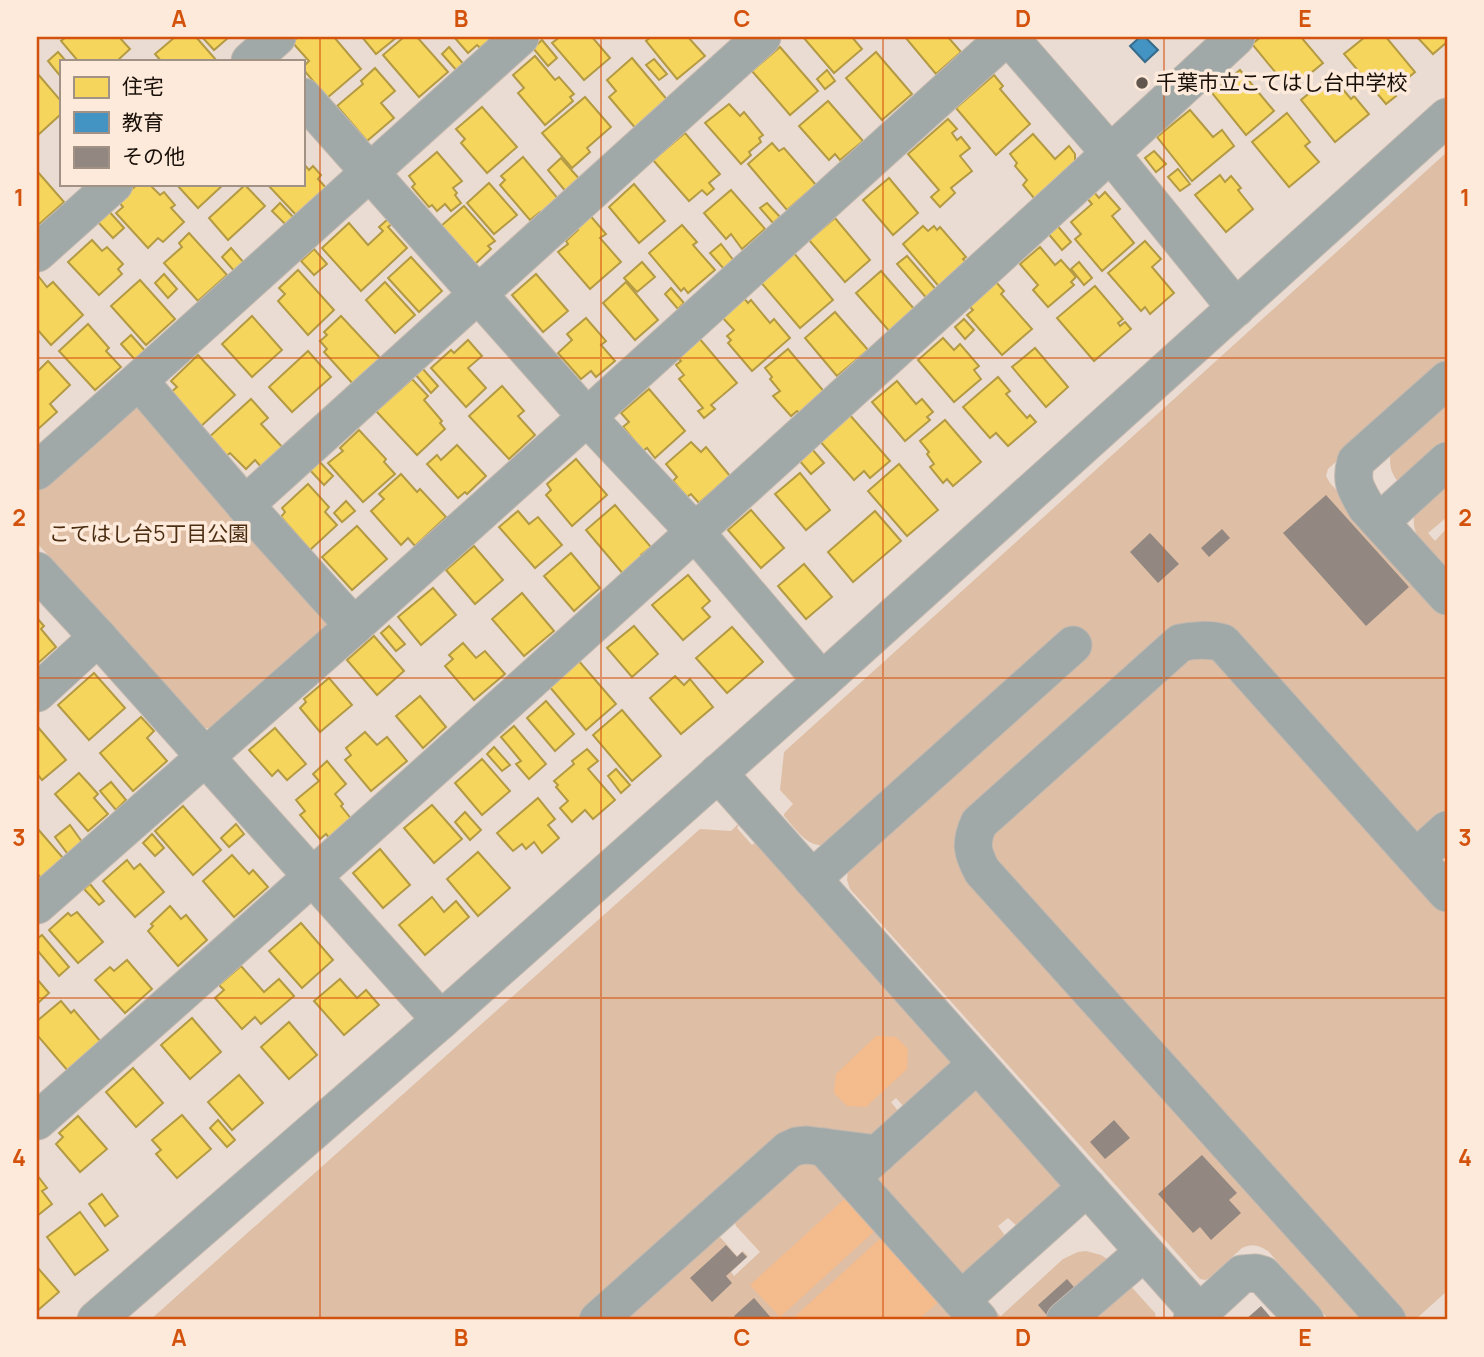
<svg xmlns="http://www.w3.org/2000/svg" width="1484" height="1357" font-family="Manrope,'Noto Sans JP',sans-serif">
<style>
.green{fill:#debea5}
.water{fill:#f4bb8c}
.homes{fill:#f6d55c;stroke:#b39a43;stroke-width:2}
.schools{fill:#4393c3;stroke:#366b8b;stroke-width:2}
.building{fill:#928881}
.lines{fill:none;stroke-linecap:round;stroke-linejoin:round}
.minor-casing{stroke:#c2b8af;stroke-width:39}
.minor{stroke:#a0a9a7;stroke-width:37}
.grid{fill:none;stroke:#d3520c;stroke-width:2;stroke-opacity:0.55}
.poi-dot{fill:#61574f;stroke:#feeada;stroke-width:2.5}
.labels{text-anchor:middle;stroke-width:7;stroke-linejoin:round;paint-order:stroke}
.poi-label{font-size:21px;fill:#170f08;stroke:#feeada;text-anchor:start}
.park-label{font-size:21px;fill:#4c2e13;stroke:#feeada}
.neatline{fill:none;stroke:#d3520c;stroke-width:2.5}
.grid-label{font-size:23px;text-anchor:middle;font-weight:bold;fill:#d3520c}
</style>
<rect width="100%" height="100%" fill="#eadcd2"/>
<!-- green -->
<g class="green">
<path d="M1447 152V361L1328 469 1326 476 1330 483 1447 613V818L1420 831 1411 830 1220 632 967 827 1376 1320H1329L1268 1251C1259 1245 1252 1243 1242 1248L1209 1278 1205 1280 1200 1279 850 889 847 880 848 870 826 845C807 848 796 829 784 816V814L793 804 780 790 784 752Z"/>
<path d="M1447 397V443L1401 485C1392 476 1388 466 1391 453Z"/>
<path d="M135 402 333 608 331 631 223 729 204 728 37 543V489Z"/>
<path d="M1447 479V517L1428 533 1435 541 1447 528V569C1431 556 1406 533 1416 510 1421 501 1439 487 1447 479Z"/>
<path d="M1211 650 1447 908V1291L1415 1320H1402L989 861 988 829 1185 651Z"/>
<path d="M738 824 739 825 737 828 752 845 757 841 953 1064 905 1108 896 1098 891 1102 900 1113 883 1138 808 1135 585 1320H150L700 829 731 831Z"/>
<path d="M974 1088 1064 1186 1019 1228 1008 1218 998 1226 1006 1237 966 1280 875 1186 874 1173Z"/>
<path d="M808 1155 969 1320H615L716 1235 721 1238 737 1256 743 1251 748 1256 731 1272 734 1276 760 1252 736 1226 733 1218Z"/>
<path d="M1086 1251 1101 1255 1110 1261 1054 1320H995L983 1297 987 1300 1000 1316H1001L1063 1259 1078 1252Z"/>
<path d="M1127 1282 1155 1313 1156 1320H1078Z"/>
</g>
<!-- water -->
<g class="water">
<path d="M876 1036 896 1037 908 1049 907 1069 866 1107 847 1106 834 1093 836 1074Z"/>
<path d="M850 1194 879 1227 780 1317 750 1285Z"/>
<path d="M885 1234 943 1298 918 1320H791Z"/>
</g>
<!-- homes -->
<g class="homes">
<path d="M66 37H119L130 49 117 61H78L61 41Z"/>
<path d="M175 37H196L217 61H161L155 54Z"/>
<path d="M202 37H227L228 38 214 50Z"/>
<path d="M298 37H334L361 69 327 98 303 69V67L309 61 292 42Z"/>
<path d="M362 37H397L376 54Z"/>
<path d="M404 37H417L448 72 419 97 383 55Z"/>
<path d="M454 37H493L480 48 477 45 468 53Z"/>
<path d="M560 37H592L610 58 584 80 552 43Z"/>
<path d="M651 37H688L705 56 677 79 646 41Z"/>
<path d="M803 37H852L862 49 834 73Z"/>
<path d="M905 37H948L961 52 936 74Z"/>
<path d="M1261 37H1301L1323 63 1290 90 1252 44Z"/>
<path d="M1365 37H1386L1415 72 1392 91 1396 96 1386 104 1344 54Z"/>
<path d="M1417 37H1447V42L1433 54Z"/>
<path d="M542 40 557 58 548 66 533 48Z"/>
<path d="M449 47 465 66 458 72 442 54Z"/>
<path d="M780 47 818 91 790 115 752 71Z"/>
<path d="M58 52 66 61H61V77L48 61Z"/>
<path d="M876 52 912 94 882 120 846 78Z"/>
<path d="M535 56 555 80 559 77 574 94 570 97 573 101 545 125 518 93 524 88 513 75Z"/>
<path d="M632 58 669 102 637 130 609 97 616 91 607 80Z"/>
<path d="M654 59 667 74 659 80 646 65Z"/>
<path d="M375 68 395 91 381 103 394 118 367 141 337 106 363 84 361 81Z"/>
<path d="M827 70 835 81 825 89 817 79Z"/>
<path d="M1240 70 1274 111 1246 135 1212 93Z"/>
<path d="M37 73 61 101V114L37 136Z"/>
<path d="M994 75 1003 86 1000 89 1030 124 996 155 956 108Z"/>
<path d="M1331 75 1351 99 1354 96 1369 114 1335 142 1301 100Z"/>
<path d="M585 97 611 127 587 148 590 152 572 168 542 133Z"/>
<path d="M828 101 863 141 840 160 835 154 829 160 799 126Z"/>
<path d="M729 104 740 116 744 112 763 135 759 138 761 142 749 152 751 155 741 164 705 123Z"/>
<path d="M482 107 517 147 487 173 461 143 465 139 456 129Z"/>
<path d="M1190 110 1213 137 1222 130 1234 146 1192 181 1157 137Z"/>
<path d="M1287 113 1310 142 1305 146 1319 162 1289 187 1252 142Z"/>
<path d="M948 119 957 129 952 133 957 140 961 137 970 148 960 156 972 171 951 188 955 193 940 207 931 197 939 190 908 154Z"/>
<path d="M685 133 720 174 709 183 714 189 707 195 702 190 689 201 653 160Z"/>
<path d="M1033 134 1055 159 1069 146 1075 154V171L1039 204 1023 185 1027 180 1015 166 1017 163 1010 154Z"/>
<path d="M772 143 779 151 784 148 816 185 787 210 748 164Z"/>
<path d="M1154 151 1166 164 1156 172 1145 158Z"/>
<path d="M437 152 462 181 453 188 457 193 455 195 461 203 451 211 445 204 437 211 432 205 429 207 412 187 415 184 409 176Z"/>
<path d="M523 157 560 201 543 215 540 212 530 220 500 185 505 180 501 176Z"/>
<path d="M561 158 581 181 567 193 548 170Z"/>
<path d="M303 163 309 170 313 166 321 175 318 179 328 190 298 217 267 184H303Z"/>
<path d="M1178 169 1190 184 1180 191 1168 177Z"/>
<path d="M37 171 64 202 37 226Z"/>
<path d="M1220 175 1225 182 1231 176 1241 188 1238 190 1253 209 1226 232 1195 195Z"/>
<path d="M889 178 918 213 893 235 863 200Z"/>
<path d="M489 183 517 215 494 234 467 203Z"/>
<path d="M138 184H149L160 195 164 192 175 205 171 208 184 222 163 242 158 238 148 248 116 213 123 207 118 201Z"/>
<path d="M176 184H224L198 208Z"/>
<path d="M634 184 665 221 639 243 609 207Z"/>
<path d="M245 185 265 206 228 240 209 218Z"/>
<path d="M731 190 765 229 742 249 731 234 726 239 704 213Z"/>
<path d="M1093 191 1099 198 1105 192 1120 209 1112 216 1134 243 1102 271 1075 239 1081 234 1071 222 1092 204 1086 197Z"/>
<path d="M280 203 294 218 286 225 272 211Z"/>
<path d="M767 203 780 217 773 223 760 208Z"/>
<path d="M464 206 495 241 488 246 491 249 474 265 441 226Z"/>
<path d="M107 209 124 228 113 238 96 220Z"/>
<path d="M588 213 606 234 600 238 621 262 590 289 558 252 568 244 566 241 578 230 574 225Z"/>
<path d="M835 218 870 260 845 282 809 240Z"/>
<path d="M388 219 392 224 388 227 407 248 361 291 322 248 349 223 368 245 383 231 379 227Z"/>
<path d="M1056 224 1071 242 1062 250 1047 232Z"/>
<path d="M682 225 697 242 693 245 715 270 688 293 684 288 681 291 649 253Z"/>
<path d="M923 226 928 231 934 226 937 230 940 227 966 257 963 259 969 266 942 290 903 244Z"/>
<path d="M189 233 227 275 198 301 164 263 182 247 179 243Z"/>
<path d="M92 240 102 251 107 247 123 264 118 269 122 274 99 295 68 262Z"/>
<path d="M1145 241 1161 259 1152 267 1174 293 1150 314 1145 307 1141 311 1108 273Z"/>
<path d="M721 244 734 261 724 269 710 253Z"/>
<path d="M1040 247 1055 265 1061 260 1076 277 1071 282 1074 285 1048 307 1033 290 1038 285 1020 264Z"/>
<path d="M231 248 246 265 236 273 222 257Z"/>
<path d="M314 249 327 264 314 275 301 261Z"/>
<path d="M793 252 833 300 800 328 759 280Z"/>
<path d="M907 256 939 293 929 301 897 264Z"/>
<path d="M411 257 442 291 419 312 388 278Z"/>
<path d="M642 262 655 277 637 292 624 278Z"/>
<path d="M1079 262 1092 278 1084 285 1071 269Z"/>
<path d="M298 270 334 310 308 335 278 301 285 294 279 288Z"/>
<path d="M881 271 915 310 890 332 856 293Z"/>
<path d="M164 274 177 289 168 298 155 283Z"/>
<path d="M536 274 568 311 543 332 512 295Z"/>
<path d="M39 277 47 287 53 282 83 315 51 345 37 329V279Z"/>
<path d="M140 280 175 319 146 345 111 306Z"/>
<path d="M385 282 415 315 395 333 366 300Z"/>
<path d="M626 282 658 320 635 340 603 303Z"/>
<path d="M996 282 1004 291 1001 294 1032 329 1002 355 967 315 973 310 969 306Z"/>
<path d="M1095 286 1123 319 1118 323 1120 326 1125 322 1131 329 1094 361 1057 318Z"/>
<path d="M671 288 684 303 678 309 665 294Z"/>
<path d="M743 297 748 303 751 300 770 323 774 319 790 338 752 371 728 343 731 340 727 336 734 330 721 316Z"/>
<path d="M835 312 868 350 837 376 805 338Z"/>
<path d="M252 316 282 350 252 377 222 344Z"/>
<path d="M341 316 382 360 354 385 324 352 327 349 320 341 327 335 324 332Z"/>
<path d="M586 318 606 341 601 345 615 361 596 377 591 371 581 379 558 353 572 340 567 334Z"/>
<path d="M964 319 974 330 965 339 955 327Z"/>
<path d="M88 324 109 348 106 351 121 367 95 390 59 351Z"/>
<path d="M131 335 147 353 137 362 121 344Z"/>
<path d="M699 338 737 383 711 405 715 409 704 418 698 411 703 408 679 379 684 375 676 365 681 361 677 357Z"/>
<path d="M943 338 954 350 960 344 979 366 974 370 981 379 954 402 918 360Z"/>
<path d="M468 340 482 356 468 368 486 388 466 407 431 368 451 350 454 353Z"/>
<path d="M1035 348 1068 387 1046 407 1012 367Z"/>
<path d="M788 349 826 394 801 415 797 411 791 416 773 396 780 391 770 379 772 377 765 368Z"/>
<path d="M308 351 331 377 292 412 269 387Z"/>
<path d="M198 355 235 395 199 428 169 394 177 387 171 381Z"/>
<path d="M48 361 70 385 50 404 57 412 37 430V372Z"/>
<path d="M422 368 438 386 431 393 415 374Z"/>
<path d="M998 377 1010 391 1006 394 1027 418 1030 415 1036 422 1008 446 996 433 990 438 963 407Z"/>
<path d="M412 379 428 396 424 400 442 421 440 423 445 429 417 455 376 411Z"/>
<path d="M897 381 916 404 922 399 933 412 927 417 930 420 905 441 872 402Z"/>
<path d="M502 386 524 411 518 416 535 435 509 459 469 416Z"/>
<path d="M649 389 685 431 655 458 647 448 643 451 623 427 629 422 621 413Z"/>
<path d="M251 399 268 418 261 424 284 449 263 469 255 460 246 469 230 453 224 458 207 439Z"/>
<path d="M849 414 890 461 870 478 864 471 854 480 819 440Z"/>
<path d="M945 420 981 462 953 486 947 479 943 483 930 467 934 464 927 454 929 452 920 441Z"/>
<path d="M359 430 386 459 384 462 395 474 363 502 328 463 343 451 340 448Z"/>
<path d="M691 442 701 452 706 447 730 476 699 503 691 494 687 497 673 481 677 477 666 464Z"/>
<path d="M457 445 486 476 467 494 465 492 458 498 427 464 437 455 441 460Z"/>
<path d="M812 449 824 463 811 474 799 460Z"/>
<path d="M317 459 333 476 324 485 307 467Z"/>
<path d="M576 459 607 495 572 526 546 495 551 490 547 484Z"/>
<path d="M899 464 938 510 907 536 868 491Z"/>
<path d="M800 473 830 510 806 530 775 494Z"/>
<path d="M401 474 417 492 420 489 446 517 415 546 408 538 401 545 371 511 384 499 379 494Z"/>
<path d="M308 484 329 507 325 512 337 525 310 550 281 517 285 512 282 508Z"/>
<path d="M346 501 355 511 342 522 334 513Z"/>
<path d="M615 505 651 547 641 555 644 559 624 575 586 530Z"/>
<path d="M751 510 784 548 761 568 728 530Z"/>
<path d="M518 511 529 524 538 517 562 545 535 568 499 527Z"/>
<path d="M875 511 901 541 853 582 828 552Z"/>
<path d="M357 526 387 559 352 590 322 557Z"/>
<path d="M474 546 503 580 475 604 446 570Z"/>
<path d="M571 553 600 588 574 611 544 576Z"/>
<path d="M804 564 832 597 806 619 778 586Z"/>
<path d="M688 575 710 601 702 608 710 617 683 640 652 605Z"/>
<path d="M433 588 456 615 421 645 398 617Z"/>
<path d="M522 593 554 631 524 656 492 619Z"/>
<path d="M37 618 44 626 41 629 56 647 37 664Z"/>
<path d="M389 626 405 644 396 651 381 633Z"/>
<path d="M634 626 658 654 632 677 607 648Z"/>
<path d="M732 627 763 662 727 693 696 658Z"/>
<path d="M374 636 404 671 377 695 347 660Z"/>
<path d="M463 643 476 658 485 651 505 674 474 700 445 666 453 659 449 655Z"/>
<path d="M578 660 616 704 586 730 549 686Z"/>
<path d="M94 673 125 708 89 740 58 705Z"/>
<path d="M675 676 684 685 690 679 713 707 681 734 650 698Z"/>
<path d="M329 678 352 705 320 732 300 708 306 702 304 699Z"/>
<path d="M420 696 446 727 423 748 396 716Z"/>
<path d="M546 701 574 734 555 751 527 718Z"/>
<path d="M622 710 661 756 632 781 593 735Z"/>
<path d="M141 717 154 731 147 738 167 761 133 791 100 753Z"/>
<path d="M37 726 66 760 42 780 37 774Z"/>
<path d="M514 726 546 764 529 779 516 764 521 761 501 737Z"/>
<path d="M275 728 306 764 287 780 278 770 272 776 249 750Z"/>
<path d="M365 732 377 745 387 737 407 761 371 791 345 760 351 755 346 748Z"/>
<path d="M494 747 510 765 502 771 487 754Z"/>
<path d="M587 749 598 761 588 769 615 800 593 819 585 810 572 822 560 808 568 801 556 787 558 785 554 781 574 764 572 761Z"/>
<path d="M482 759 510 791 482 815 455 783Z"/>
<path d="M327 761 346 784 335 794 343 804 341 806 353 821 331 840 326 834 320 839 300 815 305 811 296 800 319 781 313 774Z"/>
<path d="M616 769 630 785 621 793 608 776Z"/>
<path d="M79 773 98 794 94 798 108 814 88 831 55 794Z"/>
<path d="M111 782 126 800 116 810 100 791Z"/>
<path d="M538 798 555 819 548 825 559 838 542 853 534 842 526 849 522 844 513 851 497 833Z"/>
<path d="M432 805 462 839 434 863 404 828Z"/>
<path d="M183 806 221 850 193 875 155 831Z"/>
<path d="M465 812 481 830 470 840 455 822Z"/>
<path d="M236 824 244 834 229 847 221 838Z"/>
<path d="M70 825 85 846 70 857 55 837Z"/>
<path d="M37 828 63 858 41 878 37 873Z"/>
<path d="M152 834 164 848 155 856 143 843Z"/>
<path d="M380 849 410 885 383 908 353 873Z"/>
<path d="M478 852 510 888 478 916 447 879Z"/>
<path d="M232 855 249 874 253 870 268 887 234 917 203 881Z"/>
<path d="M127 860 134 869 140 864 164 892 135 917 103 881Z"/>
<path d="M90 884 104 901 99 905 84 889Z"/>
<path d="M432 897 444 912 456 901 469 917 425 955 399 925Z"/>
<path d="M170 906 181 919 186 915 207 940 178 966 148 931 153 926 151 924Z"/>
<path d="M77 912 103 942 78 963 49 930 68 913 71 916Z"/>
<path d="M301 923 333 960 302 988 269 951Z"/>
<path d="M42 935 69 967 59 976 37 950V939Z"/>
<path d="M127 960 152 989 125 1013 95 980 110 967 114 971Z"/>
<path d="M241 966 264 992 279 979 294 996 261 1024 255 1017 242 1029 215 998 224 990 219 985Z"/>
<path d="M37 979 49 993 37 1004Z"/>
<path d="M340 979 357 998 366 990 379 1005 344 1035 314 1001Z"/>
<path d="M61 1001 71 1013 74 1010 101 1042 68 1071 37 1035V1021Z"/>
<path d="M192 1018 221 1052 190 1079 161 1045Z"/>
<path d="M289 1022 317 1055 289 1079 261 1047Z"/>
<path d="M133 1068 163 1103 136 1127 106 1092Z"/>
<path d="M239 1075 263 1103 232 1130 208 1102Z"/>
<path d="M182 1115 211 1149 177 1178 156 1154 161 1150 152 1140Z"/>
<path d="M78 1116 107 1149 80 1172 56 1144 63 1137 59 1133Z"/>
<path d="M218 1120 235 1140 227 1147 210 1128Z"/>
<path d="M37 1175 47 1188 42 1191 52 1204 37 1216Z"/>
<path d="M102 1194 118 1216 105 1226 89 1204Z"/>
<path d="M80 1212 108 1250 75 1275 47 1237Z"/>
<path d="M37 1267 59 1292 37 1311Z"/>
</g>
<!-- schools -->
<path class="schools" d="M1140 37H1145L1158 50 1145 62 1130 46Z"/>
<!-- building -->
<g class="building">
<path d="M1326 495 1409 587 1366 626 1283 533Z"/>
<path d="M1222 529 1230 538 1209 557 1201 548Z"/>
<path d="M1150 533 1179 564 1158 583 1130 552Z"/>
<path d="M1114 1120 1130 1138 1105 1159 1090 1142Z"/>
<path d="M1202 1155 1237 1193 1229 1200 1241 1213 1211 1240 1200 1227 1193 1233 1158 1194Z"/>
<path d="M726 1245 737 1257 742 1252 747 1257 726 1276 732 1283 712 1302 690 1278Z"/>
<path d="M1067 1279 1080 1294 1051 1320 1038 1305Z"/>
<path d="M754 1298 773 1320H738L734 1316Z"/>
<path d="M1261 1306 1273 1320H1245Z"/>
</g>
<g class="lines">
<defs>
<g id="minor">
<path d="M1009 37 1111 154 1236 308"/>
<path d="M250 61 277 37"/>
<path d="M303 97 587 417 695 532 822 681"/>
<path d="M37 253 114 184"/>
<path d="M1447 380 1356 461C1350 482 1356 489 1366 507L1447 596"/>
<path d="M139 381 245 505 354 626"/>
<path d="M37 471C199 328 359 181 520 37"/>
<path d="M245 505 762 37"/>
<path d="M1380 522 1447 461"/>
<path d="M37 571 98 637 441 1020"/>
<path d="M37 693 98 637"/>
<path d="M718 773 1199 1313"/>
<path d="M1416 858 1447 830"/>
<path d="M812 879 1073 645"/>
<path d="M37 905 354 626 587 417 1006 37"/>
<path d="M37 1121C295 894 550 664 805 432 949 301 1094 170 1236 37"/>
<path d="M824 1147 979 1320"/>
<path d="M861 1169 977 1064"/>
<path d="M961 1300 1087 1187"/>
<path d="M96 1320 441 1020 822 681 1447 117"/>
<path d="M598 1320 788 1150 797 1146 807 1145 878 1154"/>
<path d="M1065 1320 1144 1252"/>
<path d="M1192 1320 1242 1274 1256 1273 1263 1275 1305 1320"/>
<path d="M1387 1320 982 871C972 852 970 843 979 823L1180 643C1192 640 1210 639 1223 643L1447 893"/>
</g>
</defs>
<!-- minor casing -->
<use href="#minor" class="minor-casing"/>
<!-- minor -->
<use href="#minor" class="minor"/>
</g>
<!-- grid -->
<path class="grid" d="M320 37V1320M601 37V1320M883 37V1320M1164 37V1320M37 358H1447M37 678H1447M37 998H1447"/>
<!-- markers -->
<circle class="poi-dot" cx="1142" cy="83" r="7"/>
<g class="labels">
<!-- poi labels -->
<g class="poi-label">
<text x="1156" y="90">千葉市立こてはし台中学校</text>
</g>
<!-- park labels -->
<g class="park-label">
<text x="149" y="541">こてはし台5丁目公園</text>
</g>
</g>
<!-- border -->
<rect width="1484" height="1357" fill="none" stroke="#feeada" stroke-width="77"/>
<!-- legend -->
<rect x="60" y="60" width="245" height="126" fill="#feeada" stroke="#a29286" stroke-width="2"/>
<rect x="74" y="77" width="35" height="21" fill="#f6d55c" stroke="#a29286" stroke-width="2"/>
<text x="122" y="94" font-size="21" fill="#170f08">住宅</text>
<rect x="74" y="112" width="35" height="21" fill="#4393c3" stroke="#a29286" stroke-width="2"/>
<text x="122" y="130" font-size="21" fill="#170f08">教育</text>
<rect x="74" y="147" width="35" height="21" fill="#928881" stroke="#a29286" stroke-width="2"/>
<text x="122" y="164" font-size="21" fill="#170f08">その他</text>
<rect x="38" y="38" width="1408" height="1280" class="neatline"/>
<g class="grid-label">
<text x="179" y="27">A</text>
<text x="461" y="27">B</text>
<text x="742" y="27">C</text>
<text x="1023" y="27">D</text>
<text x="1305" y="27">E</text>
<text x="19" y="206">1</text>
<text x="1465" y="206">1</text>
<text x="19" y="526">2</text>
<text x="1465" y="526">2</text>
<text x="19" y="846">3</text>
<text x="1465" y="846">3</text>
<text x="19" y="1166">4</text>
<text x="1465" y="1166">4</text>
<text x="179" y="1346">A</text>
<text x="461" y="1346">B</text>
<text x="742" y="1346">C</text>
<text x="1023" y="1346">D</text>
<text x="1305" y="1346">E</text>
</g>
</svg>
